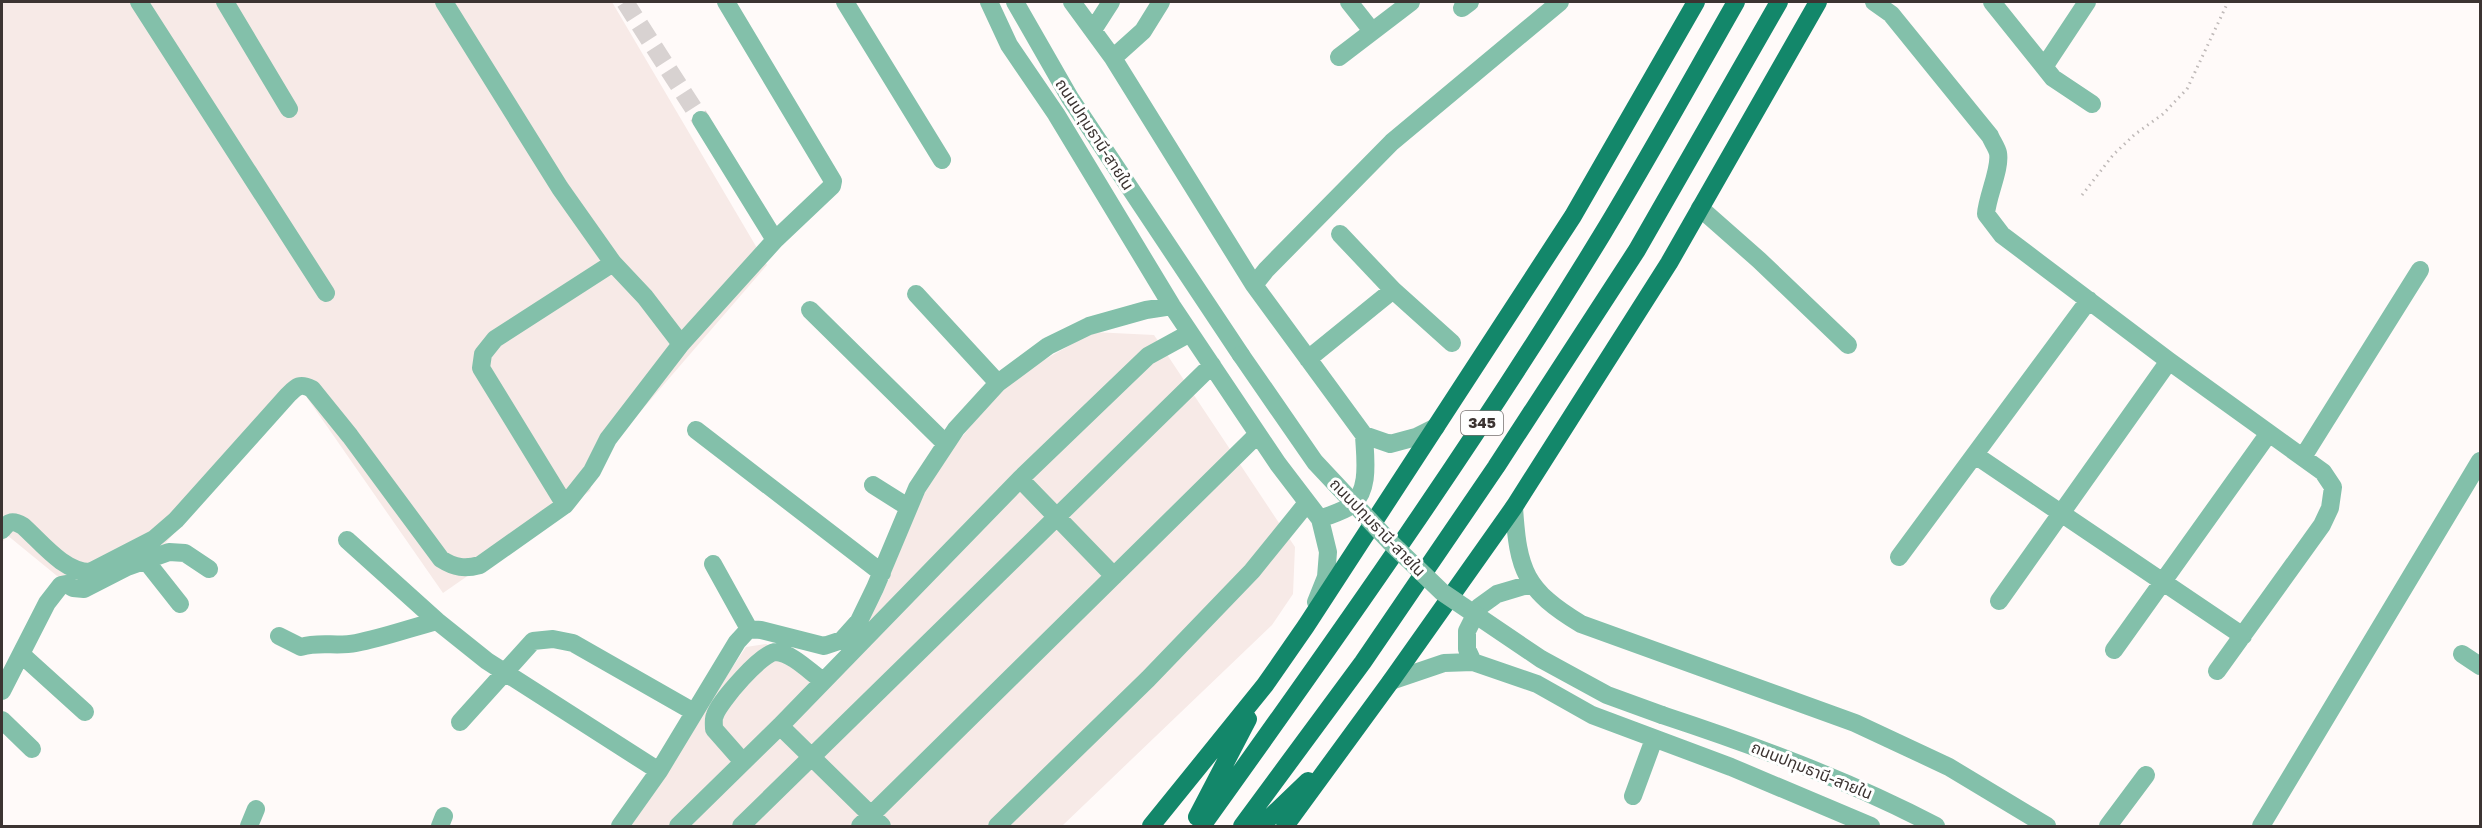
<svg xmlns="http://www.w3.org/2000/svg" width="2482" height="828" font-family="'Golos Text','Noto Sans Thai',sans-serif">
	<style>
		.built { fill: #f7eae7 }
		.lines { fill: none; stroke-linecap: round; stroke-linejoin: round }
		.minor-tunnel { stroke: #d8d2d1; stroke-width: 18; stroke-dasharray: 18 9; stroke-linecap: butt }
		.path { stroke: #bfb9b8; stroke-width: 3; stroke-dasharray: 1.5 4.5; stroke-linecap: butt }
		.minor { stroke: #83c0aa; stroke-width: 18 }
		.major { stroke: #13876a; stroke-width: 18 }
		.minor-bridge { stroke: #83c0aa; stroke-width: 18 }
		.labels { text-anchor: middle; stroke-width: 6; stroke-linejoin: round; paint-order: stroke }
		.shield { fill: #fff; stroke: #767170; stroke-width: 1.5 }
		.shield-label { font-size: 15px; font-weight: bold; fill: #3c3432 }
		.street-label { font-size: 16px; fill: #3c3432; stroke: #fff }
	</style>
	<rect width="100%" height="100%" fill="#fffaf9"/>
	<!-- built -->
	<path class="built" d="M2,2H612L767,265L596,463L590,491L443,593L301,389L154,556L73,589L7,535L2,543Z
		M1093,332L1154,335L1295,547L1293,594L1272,625L1062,826H621L689,732L746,647L766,644L824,670L854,640L881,597L922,497L936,469L995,396L1030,368Z"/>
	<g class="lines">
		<!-- minor-tunnel -->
		<path class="minor-tunnel" d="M625,2L701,120"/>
		<!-- path -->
		<path class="path" d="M2082,195L2113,155L2134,135L2163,114L2187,89L2228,2"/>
		<!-- minor -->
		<path class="minor" d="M139,2L326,293
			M225,2L289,109
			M444,2L560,188L613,263L645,297L681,344
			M726,2L833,181L832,186L775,240
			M845,2L942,160
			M989,2L1009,45L1056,114L1172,306L1278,464L1320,519L1328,552L1326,577L1316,602
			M1015,2L1070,98L1241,355
			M1072,2L1113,58L1254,285L1364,435L1390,444L1416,437L1436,427
			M1349,2L1372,31
			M1874,2L1891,14L1990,136C1992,141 1997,148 1998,153C2001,168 1987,197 1986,214L2002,235L2169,361L2323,472L2333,487L2330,508L2322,525L2217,671
			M1992,2L2053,78L2092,104
			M1462,8L1470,2
			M1093,30L1111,2
			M1339,57L1411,2
			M1113,58L1143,31L1161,2
			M2044,67L2087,2
			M1700,208L1759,260L1848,345
			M1340,234L1393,290L1452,343
			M613,263L495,339L483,354L481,368L565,505L592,471L608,439L681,344L775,240L701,120
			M1254,285L1266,270L1392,142L1560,2
			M916,294L998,383
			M810,310L946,444
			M1308,359L1393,290
			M696,430L882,573
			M1975,455L2243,636
			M2303,457L2420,270
			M1020,479L1114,576
			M873,485L908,507
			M1514,507C1518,571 1525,590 1581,624L1855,723L1949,767L2047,826
			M1320,519C1329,515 1342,512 1350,506C1371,492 1365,457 1364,435
			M2,530C9,521 13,520 23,526C42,543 64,572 90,572L154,539L176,520L288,395C297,386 300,383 312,389L350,436L441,559C455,568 465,569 480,565L565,505
			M347,540L437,621L487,661L659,771
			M1899,557L2089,300
			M146,561L180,604
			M713,564L749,629
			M1999,601L2169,361
			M279,636L301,647C320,641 336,647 356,643C383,638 410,628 437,621
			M2114,650L2269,433
			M2462,654L2480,666
			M22,655L85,712
			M1473,662L1467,649V631L1479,607L1497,594L1531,584
			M1391,681L1444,663L1473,662L1537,684L1592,715L1731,767L1871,826
			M2,691L47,603L61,585L66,584L73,588L84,589L127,567L169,552L185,553L209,569
			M1662,715C1756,746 1848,780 1936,826
			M2,720L32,749
			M460,722L533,641L553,639L573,643L694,712
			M780,726L882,826
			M743,762L714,729C714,725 713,718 715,715C719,702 763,651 776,652C792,653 810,672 823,681
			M1633,796L1654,739
			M249,826L256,809
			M440,826L444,816
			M620,826L659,771L737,642L749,629L761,630L824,646L842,640L859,621L875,588L917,488L956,429L998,383L1048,346L1089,326L1146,310L1172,306
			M678,826L780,726L1020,479L1148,356L1190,333
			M741,826L1212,365
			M860,826L1258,434
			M997,826L1148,679L1252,571L1307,503
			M2108,826L2146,775
			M2261,826L2480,461"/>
		<!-- major -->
		<path class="major" d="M1197,817L1248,719
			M1151,826L1265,685L1306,626L1573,216L1696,2
			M1202,826C1341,632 1479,437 1603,233C1649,157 1692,79 1736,2
			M1242,826L1363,662L1496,467L1637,250L1779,2
			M1261,826L1308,781
			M1285,826L1391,681L1514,507L1669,263L1818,2"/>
		<!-- minor-bridge -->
		<path class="minor-bridge" d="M1241,355L1315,462L1390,542L1442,592L1541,659L1607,695L1662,715"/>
	</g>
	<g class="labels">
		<!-- shield labels -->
		<rect class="shield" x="1461" y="411" width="42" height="24" rx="4.5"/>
		<g class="shield-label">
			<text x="1482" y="428">345</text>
		</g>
		<!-- street labels -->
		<g class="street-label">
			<text transform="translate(1095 134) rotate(57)" y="6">ถนนปทุมธานี-สายใน</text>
			<text transform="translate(1378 527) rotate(46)" y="6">ถนนปทุมธานี-สายใน</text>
			<text transform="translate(1812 770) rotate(22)" y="6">ถนนปทุมธานี-สายใน</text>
		</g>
	</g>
	<!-- border -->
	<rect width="2482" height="828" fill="none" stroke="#3c3432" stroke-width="6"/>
</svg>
